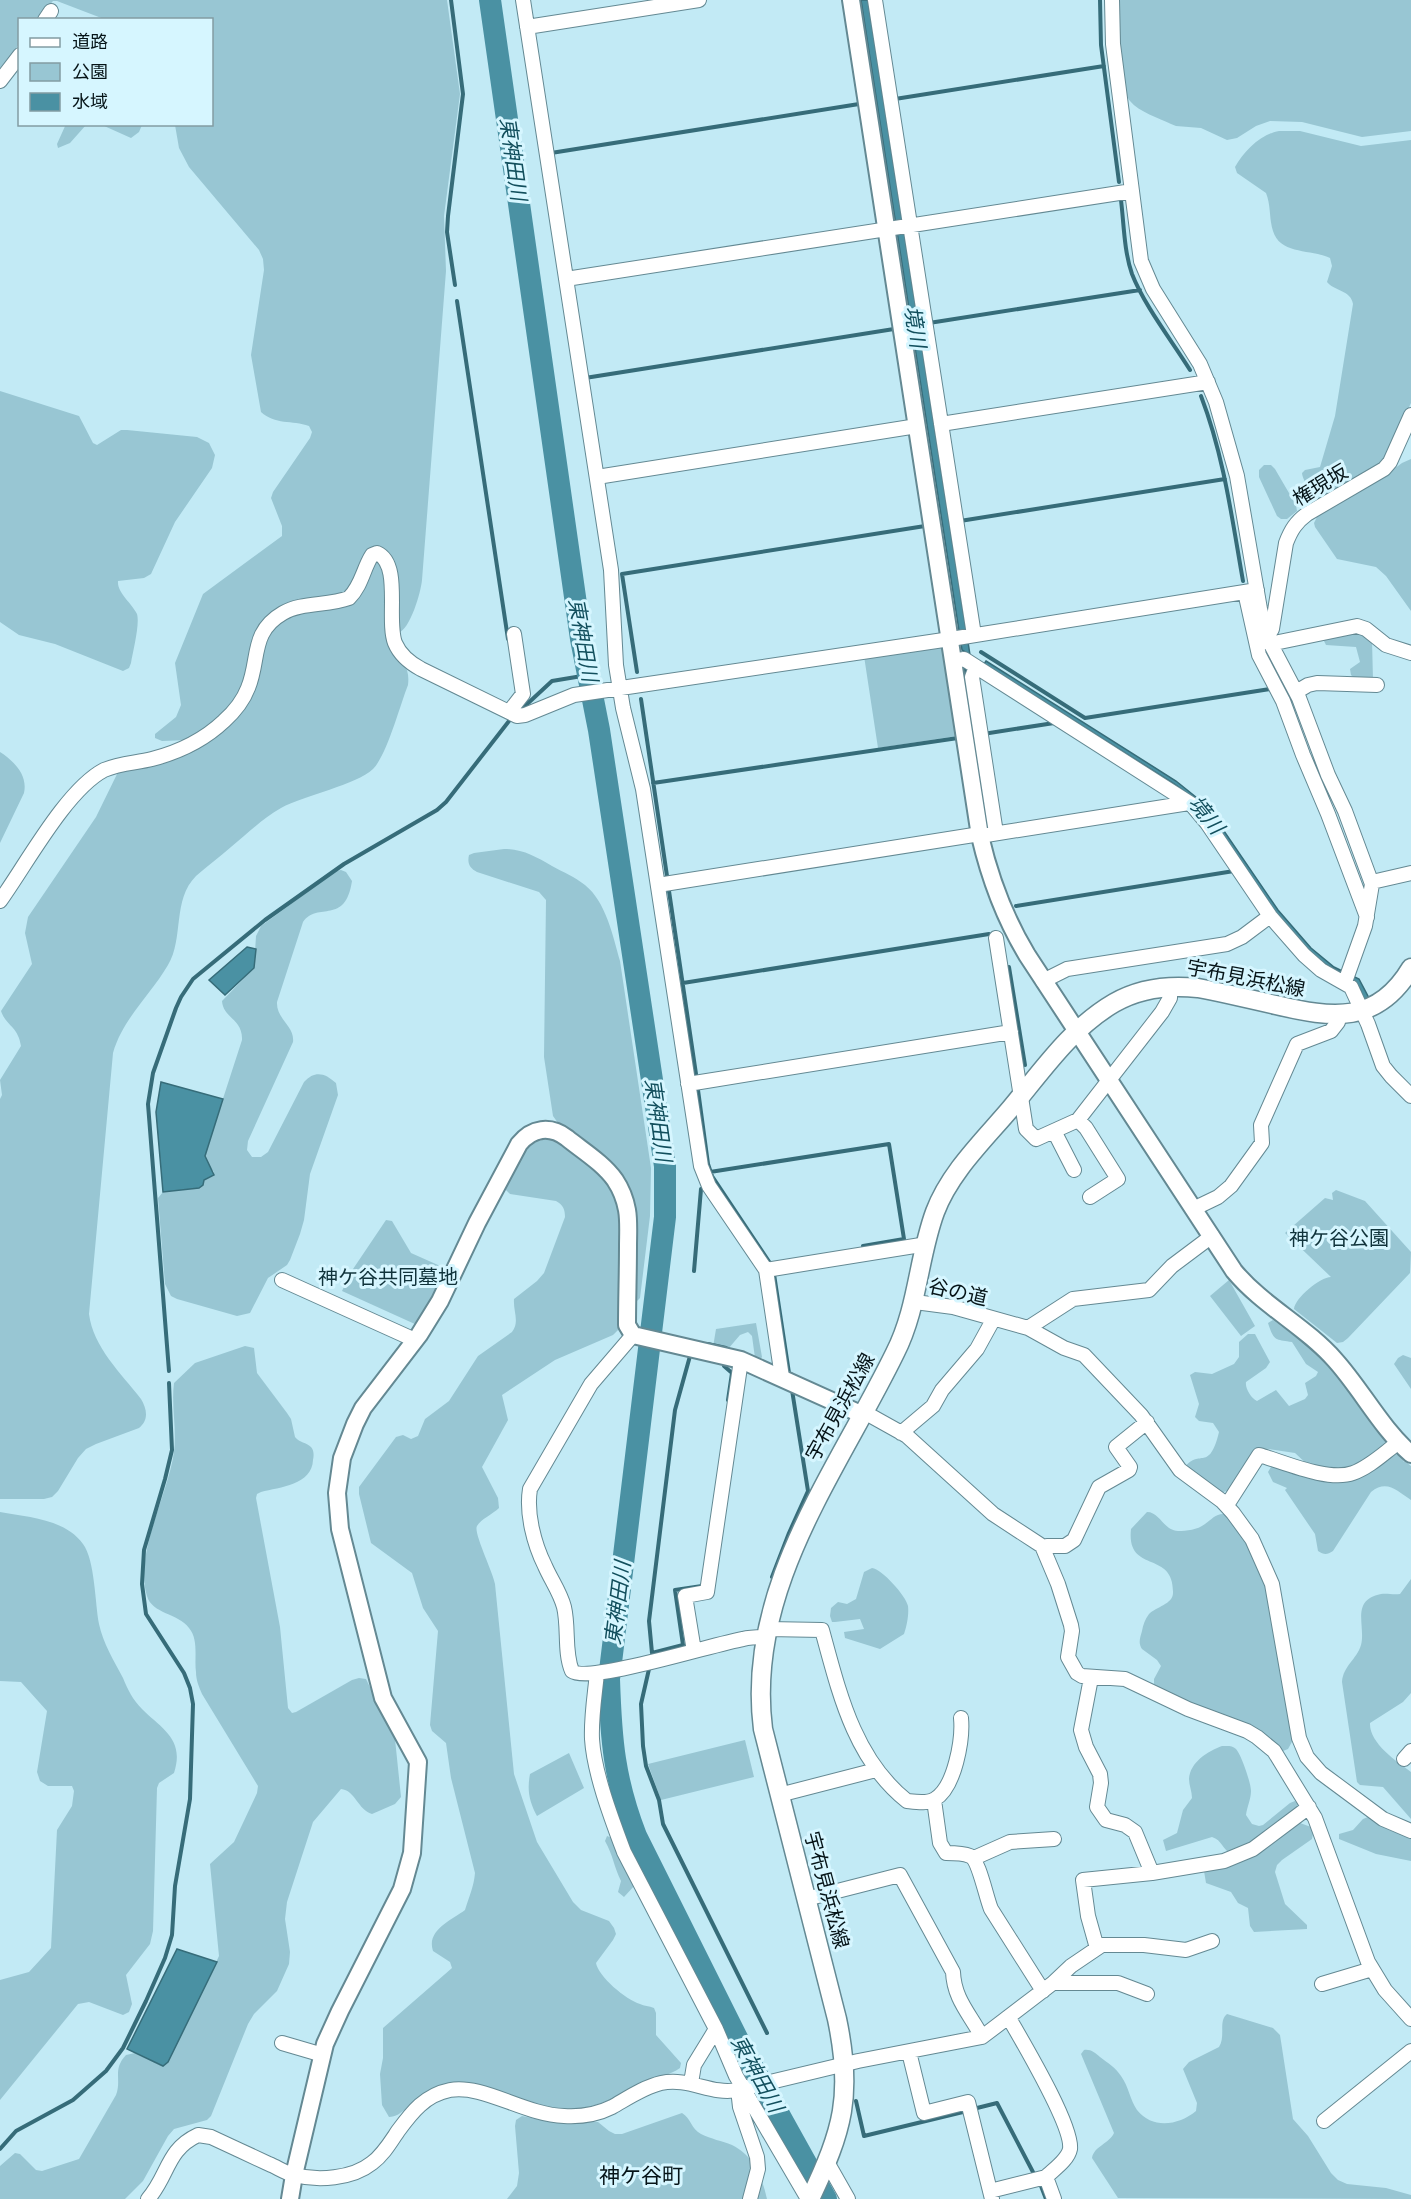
<svg xmlns="http://www.w3.org/2000/svg" width="1411" height="2199" font-family="'Roboto Condensed','Noto Sans JP',sans-serif">
	<style>
		.green { fill: #98c6d3 }
		.water { fill: #4a91a3; stroke: #366c79; stroke-width: 1.5 }
		.lines { fill: none; stroke-linecap: round; stroke-linejoin: round }
		.stream { stroke: #366c79; stroke-width: 4 }
		.river { stroke: #4a91a3; stroke-width: 22 }
		.minor-casing { stroke: #648993; stroke-width: 16 }
		.tertiary-casing { stroke: #648993; stroke-width: 20 }
		.secondary-casing { stroke: #648993; stroke-width: 21 }
		.minor { stroke: #fff; stroke-width: 14 }
		.tertiary { stroke: #fff; stroke-width: 16 }
		.secondary { stroke: #fff; stroke-width: 18 }
		.labels { text-anchor: middle; stroke-width: 6; stroke-linejoin: round; paint-order: stroke }
		.street-label { font-size: 20px; fill: #061418; stroke: #d6f6ff }
		.park-label { font-size: 20px; fill: #10333b; stroke: #d6f6ff }
		.water-label { font-size: 21px; font-style: italic; fill: #124f5d; stroke: #d6f6ff }
		.neighbourhood-label { font-size: 21px; fill: #061418; stroke: #d6f6ff }
	</style>
	<rect width="100%" height="100%" fill="#c2eaf5"/>
	<!-- green -->
	<path class="green" d="M0,0H447L460,94L444,216L446,271L422,580C421,592 410,630 398,633L384,551L347,594L282,608L244,687L223,717L188,740L162,741L155,738V734L176,717L181,705L175,663L203,594L282,536V526L271,498L273,492L310,438L312,432L309,426C292,420 275,425 261,412L251,355L264,270L263,259L259,250L189,167L179,148L175,125L212,124V20L104,19L57,1H53L37,19L20,20L19,44L0,71Z
		M1118,0H1411V131L1362,137L1302,122L1270,121L1256,126L1237,138L1227,140L1201,128L1176,126L1171,124C1159,118 1139,112 1130,101C1120,88 1119,19 1118,0Z
		M66,124L86,125L70,143L58,148L57,144Z
		M102,125H142L139,132L131,138Z
		M1279,131H1300L1361,146L1411,140V403L1384,459L1379,465L1323,496C1314,494 1303,483 1302,473L1305,470L1320,467L1335,416L1353,304C1351,290 1334,291 1327,282L1332,266L1330,258C1312,249 1280,255 1273,231C1269,219 1271,205 1266,193L1237,173L1235,167C1244,151 1261,134 1279,131Z
		M0,391L79,416L93,443L97,445L121,430H127L197,437L209,443L215,455L212,468L175,522L151,574L144,578L118,581C117,593 132,603 137,614C140,624 133,651 131,663L129,668L123,671L55,644L19,635L0,622Z
		M1411,459V611L1386,576L1376,567L1337,559L1315,527L1314,523L1318,515L1379,480L1402,463Z
		M1264,465H1271L1275,469L1296,505L1297,511L1287,519H1281L1277,516L1259,477V470Z
		M375,558L382,564L403,662C408,670 409,676 408,685C400,705 387,755 373,769C356,785 305,795 281,808C263,818 247,834 231,847C220,857 207,866 196,876C172,900 184,938 168,965C150,996 123,1018 113,1053L89,1314C93,1347 121,1373 141,1399C147,1409 149,1420 139,1428L96,1444L86,1449L78,1458L58,1491L52,1497L44,1499H0V1099L2,1095L0,1080L21,1046C18,1026 6,1026 1,1011L32,964L25,933L28,917L96,817L119,770L229,723L273,626L286,616L342,605Z
		M1357,630L1372,640L1373,680L1355,679L1351,675L1350,669L1360,662L1356,647L1326,645L1324,641L1325,637Z
		M939,645L944,649L957,736L878,748L864,656Z
		M0,752C14,761 28,775 24,793L0,843Z
		M504,849C523,849 536,857 552,866C563,872 575,877 585,885C606,902 613,936 620,961L651,1168L650,1216L640,1298L637,1301L634,1300V1212L602,1158L558,1123L553,1116L544,1057L546,900L539,892L477,872C470,868 467,864 469,855L474,853Z
		M341,870L346,872L352,881C345,926 318,901 303,922L277,1002C276,1019 295,1026 293,1042L248,1141L247,1150L252,1157H261L268,1152L304,1082C315,1070 325,1073 336,1083L338,1095L310,1174L304,1220L300,1234L290,1260L287,1265L268,1278L250,1313L237,1316L177,1299L171,1296L165,1284L158,1198L163,1192L199,1188L204,1180L213,1176L214,1172L206,1162V1151L242,1040C243,1019 223,1018 222,1001L254,968L256,936L261,926L336,871Z
		M536,1137H551L594,1168L609,1183L621,1213V1321L619,1329L613,1335L555,1360L502,1395L508,1420L482,1467L498,1498L499,1508C493,1514 481,1519 477,1526C473,1532 493,1572 495,1584L514,1774L537,1842L573,1902L581,1910L609,1921L614,1928L616,1934L613,1940L596,1963C598,1976 626,2000 640,2004C644,2006 649,2006 654,2008L656,2013V2035L681,2063L680,2068C670,2075 657,2077 646,2082C617,2097 589,2113 555,2109C542,2108 528,2102 515,2098C494,2092 476,2081 453,2083C442,2084 432,2088 423,2094C412,2101 402,2117 389,2117L382,2105L380,2074L383,2058V2028L452,1968L450,1962L433,1951C426,1930 452,1920 465,1910C469,1897 474,1886 475,1873L451,1778L446,1743L432,1731L430,1725L438,1631L423,1608L412,1573L371,1543L359,1494V1487L396,1437L403,1435L411,1439L418,1436L425,1419L449,1401L478,1356L512,1332C520,1322 513,1311 514,1299L537,1281L544,1273L565,1217C565,1209 563,1205 556,1201L510,1194L504,1188L524,1148Z
		M1336,1190L1365,1201L1411,1252L1410,1273L1348,1338L1343,1342L1337,1343L1294,1309C1295,1298 1320,1277 1331,1277L1285,1233L1325,1198L1333,1200L1332,1193Z
		M386,1220L392,1221L411,1253L438,1265L443,1275L417,1325L342,1291L351,1272Z
		M1229,1280L1255,1326L1241,1336L1210,1296Z
		M1273,1320L1307,1345L1327,1364L1385,1438L1386,1446L1351,1471L1309,1466L1295,1453L1261,1448L1258,1450L1231,1489L1224,1492H1218L1185,1467C1200,1448 1209,1473 1219,1432L1213,1423L1199,1421L1195,1417L1199,1404L1190,1375L1195,1372L1212,1374L1234,1364L1239,1357V1342L1248,1334H1255L1270,1362L1266,1368L1246,1382C1245,1388 1251,1398 1257,1401L1276,1390L1289,1406L1305,1399L1308,1395L1305,1383L1316,1376L1318,1372L1306,1364L1292,1342C1276,1339 1274,1342 1268,1323Z
		M756,1323L762,1357L760,1360L755,1358L752,1336L748,1332L740,1335L728,1349L713,1347L716,1329Z
		M245,1346L254,1348L257,1373L287,1413L291,1419L295,1437C300,1443 306,1442 311,1447C314,1450 314,1456 313,1460C312,1485 280,1487 261,1492L257,1494L256,1498L280,1627L288,1708L292,1713L296,1712L352,1680L359,1678L366,1679L395,1739L401,1797L395,1804L372,1814C358,1810 355,1790 341,1789L313,1822L287,1902L285,1919L290,1952L289,1964L277,1991L254,2014L248,2024L211,2116L207,2120L174,2129L168,2136L143,2181L125,2199H0V2166L15,2153L20,2154L36,2170L42,2171L79,2159L116,2095C122,2079 112,2070 126,2055L135,2053L160,2065L168,2062L219,1956L210,1864L234,1842L257,1793L258,1786L202,1694C199,1687 196,1680 196,1672C194,1658 199,1640 189,1628C178,1613 152,1614 147,1596C134,1554 168,1495 174,1452C177,1429 171,1406 174,1383L195,1363Z
		M1403,1355L1411,1358V1389L1394,1364L1398,1358Z
		M1392,1453L1400,1455L1404,1462L1405,1461L1411,1466V1500C1397,1491 1387,1479 1371,1492L1333,1551C1327,1555 1324,1555 1318,1551L1315,1534L1285,1490L1287,1488L1273,1482L1268,1472L1271,1467L1276,1465L1323,1477Z
		M0,1512C28,1517 65,1519 83,1544C95,1560 95,1603 99,1624C103,1643 114,1661 123,1678C128,1690 133,1700 142,1709C162,1729 185,1739 174,1773L159,1783L157,1788L153,1931L150,1944L126,1975L132,2004L129,2012L123,2015L89,2002L78,2004L0,2100V1980L29,1972L51,1948L57,1830L72,1806L74,1791L72,1786H48L40,1781L37,1772L47,1711L21,1682L0,1681Z
		M1147,1512C1160,1512 1163,1530 1178,1531C1187,1531 1197,1530 1205,1524C1212,1519 1216,1513 1225,1514L1247,1542L1266,1585L1293,1740L1288,1749L1283,1751L1277,1748L1189,1705L1154,1684V1679L1161,1666L1157,1660L1142,1649C1138,1643 1140,1638 1142,1631C1143,1625 1145,1619 1149,1614C1156,1607 1173,1604 1173,1593C1174,1549 1126,1575 1131,1529Z
		M872,1568C882,1569 906,1596 908,1606C909,1614 907,1626 904,1634L880,1649L845,1638L844,1632L864,1629L860,1619L835,1622H832L830,1616L831,1608L838,1602L847,1604L856,1599L864,1572Z
		M1411,1579V1693L1403,1702L1370,1723C1369,1743 1396,1761 1411,1772V1819L1383,1787L1360,1785L1357,1782L1342,1682C1343,1666 1357,1659 1361,1645C1366,1626 1350,1600 1381,1594C1387,1593 1393,1595 1400,1594Z
		M745,1740L754,1777L661,1800L648,1764Z
		M1222,1746C1227,1746 1232,1745 1236,1749C1241,1754 1251,1783 1251,1791C1251,1799 1247,1807 1246,1815L1252,1824L1259,1826L1263,1825L1290,1803L1295,1801L1298,1804L1299,1808L1263,1837L1231,1854C1223,1850 1222,1840 1212,1837L1166,1851L1163,1840L1177,1833L1183,1810L1192,1798C1192,1792 1189,1785 1189,1779C1190,1762 1208,1751 1222,1746Z
		M569,1753L584,1788L537,1816C529,1801 527,1790 530,1774Z
		M1368,1817L1389,1830L1411,1838V1861L1376,1854L1339,1839V1834L1353,1830L1363,1819Z
		M1300,1823L1311,1827L1313,1834L1312,1839L1282,1860L1277,1865L1275,1872L1285,1904L1307,1925V1929L1254,1932L1250,1926L1248,1908L1238,1903L1231,1892L1206,1883L1204,1871Z
		M607,1836L612,1838L635,1885L624,1897L618,1892L621,1881C614,1867 613,1855 605,1841Z
		M1227,2014L1273,2028L1280,2035L1293,2119L1308,2136L1331,2173L1338,2180L1347,2184L1386,2188L1411,2195V2199L1118,2198L1092,2158C1094,2146 1109,2144 1114,2133L1081,2054L1084,2050C1091,2049 1095,2053 1100,2057C1108,2063 1116,2068 1121,2076C1129,2087 1130,2100 1137,2110C1153,2130 1179,2125 1196,2111L1197,2103L1183,2069L1189,2062L1219,2047C1226,2036 1218,2021 1227,2014Z
		M682,2113C691,2118 691,2129 701,2134C711,2139 722,2141 732,2145C754,2156 762,2177 767,2199H507L517,2186L519,2173L515,2126L516,2120L522,2116L551,2122H598L609,2131L615,2134H622Z"/>
	<!-- water -->
	<path class="water" d="M861,0H868L970,655L962,650Z
		M986,661L1176,781L1207,806L1278,910L1311,948L1334,967L1359,979L1370,1000L1363,1003C1364,977 1334,973 1317,958C1282,928 1258,886 1232,849C1215,823 1200,801 1174,784L984,664Z
		M247,947L256,949L254,968L225,995L209,980Z
		M161,1082L223,1099L205,1156L214,1175L204,1180L203,1185L199,1188L163,1192L156,1112Z
		M177,1949L217,1962L168,2062L163,2066L127,2049Z"/>
	<g class="lines">
		<!-- stream -->
		<path class="stream" d="M451,0L463,94L448,216L447,232L455,285
			M1100,0L1101,45L1119,182
			M895,99L1104,66
			M551,153L859,104
			M1121,200C1124,225 1124,251 1132,274C1144,305 1172,341 1190,370
			M457,301L508,639
			M929,323L1140,290
			M585,378L894,329
			M1201,396C1224,456 1232,519 1243,581
			M960,521L1225,479
			M981,652L1085,718L1270,689
			M964,666L966,682
			M637,672L622,574L925,526
			M641,699L667,876
			M525,706L552,681L588,675
			M983,734L1054,723
			M977,752L988,828
			M653,783L958,738
			M669,891L696,1074
			M1016,906L1234,871
			M1009,967L1025,1065
			M683,983L989,934
			M698,1090L708,1164L712,1176L770,1263
			M710,1172L889,1144L904,1239L863,1246
			M694,1271L701,1189
			M774,1274L789,1373L791,1374
			M708,1344L726,1348V1350
			M690,1356L675,1410L649,1621L652,1653L683,1645L675,1590L702,1586L703,1583
			M724,1363V1366L732,1373L728,1400
			M169,1371L148,1104L153,1073L176,1008L181,997L193,979L265,920L344,864L437,810L446,802L509,721
			M772,1577L789,1533L808,1491L792,1390
			M649,1669L641,1704L643,1746L646,1766L659,1800L663,1824L767,2033
			M856,2101L864,2136L963,2112
			M977,2108L997,2103L1034,2174
			M0,2149L16,2131L73,2100L106,2071L123,2048L146,2001L165,1958L172,1935L175,1886L190,1799L193,1704L190,1688L184,1673L146,1614L142,1584L144,1550L165,1479L172,1450L169,1383
			M1041,2186L1046,2199"/>
		<!-- river -->
		<path class="river" d="M490,0L581,639L599,730L665,1166V1217L609,1679C611,1740 614,1779 636,1836L741,2046L826,2199"/>
		<defs>
			<path id="minor" d="M523,0L611,570L616,665L623,708L643,789L701,1166L709,1186L766,1270L782,1377
				M875,0L974,635
				M1112,0L1113,44L1141,261L1153,289L1200,364L1216,402L1237,476L1260,609L1267,637L1299,698L1328,775L1345,811L1372,884L1365,926L1345,982
				M45,20L51,11
				M527,27L699,0
				M0,81L20,55
				M566,279L1132,191
				M941,424L1208,382
				M597,477L917,426
				M1245,592L1259,655L1283,701L1303,755L1328,814L1367,917
				M1267,637L1272,629L1286,543C1291,530 1296,522 1307,514L1384,469L1390,462L1411,415
				M1270,644L1357,626L1366,629L1386,645L1411,653
				M953,661L964,659L1191,804L1207,823L1270,916L1304,955L1321,970L1351,987L1368,1024L1383,1066L1391,1076L1411,1096
				M976,667L972,677L996,833
				M1296,692L1308,685L1317,683L1377,685
				M509,712L523,694L514,634
				M980,836L1189,803
				M1372,882L1411,873
				M658,885L980,834
				M0,901C26,865 66,790 104,770C120,763 136,763 152,759C179,752 204,740 224,721C234,712 243,701 248,688C260,659 250,632 283,613C302,602 328,606 349,598C362,585 363,569 372,555L377,553C402,564 386,620 395,643C400,655 410,663 421,669L517,716L525,715L574,695L957,638L1257,590
				M996,938L1026,1129L1036,1139L1078,1120L1162,1012L1170,998V987
				M1043,981L1067,969L1227,944L1242,937L1270,916
				M688,1084L1011,1032
				M1078,1120L1086,1128L1118,1179L1090,1197
				M1054,1131L1074,1170
				M1193,1209L1218,1197L1231,1186L1262,1143L1261,1125L1297,1044L1331,1031L1338,1022L1337,1015
				M766,1270L927,1244
				M282,1280L415,1340
				M915,1302L953,1307L1028,1328L1064,1348L1084,1355L1141,1415L1180,1470L1222,1501L1233,1513L1252,1539L1272,1584L1299,1738L1307,1757L1321,1773L1383,1819L1411,1831
				M1028,1328L1073,1299L1149,1290L1172,1266L1212,1236
				M633,1335L591,1384L530,1489C526,1513 534,1544 545,1566C551,1580 560,1592 564,1607C569,1628 564,1652 572,1671C589,1684 714,1644 743,1639C750,1637 758,1637 766,1637
				M864,1412L907,1436L993,1514L1042,1546L1058,1584L1071,1625L1072,1631L1068,1657L1077,1673L1082,1676L1125,1679L1188,1709L1247,1731L1257,1737L1274,1751L1315,1818L1368,1962L1385,1990L1411,2019
				M901,1433L933,1406L942,1390L977,1349L993,1320
				M1227,1505L1259,1455C1284,1462 1328,1482 1353,1473C1370,1467 1385,1452 1399,1442
				M1044,1548L1047,1546H1065L1074,1540L1099,1487L1129,1470L1130,1467L1116,1447L1147,1422
				M768,1629L822,1630C839,1692 854,1759 907,1801C916,1802 928,1804 935,1799C955,1787 963,1739 961,1718
				M694,1651L685,1596L707,1592L741,1360
				M597,1673C595,1694 591,1717 592,1739C594,1773 612,1820 624,1852L716,2029L736,2076L808,2199
				M1091,1678L1081,1730L1086,1747L1100,1774L1101,1783L1097,1807L1106,1820L1125,1825L1135,1832L1152,1873
				M1404,1759L1411,1751
				M779,1795L876,1770
				M934,1800L940,1843L946,1853C953,1853 963,1853 970,1856C979,1860 986,1897 991,1909L1043,1991
				M974,1858L1010,1842L1054,1839
				M806,1899L900,1875L953,1972C954,1999 970,2014 982,2037
				M1097,1948L1088,1916L1083,1880L1152,1873L1224,1861L1253,1849L1309,1807
				M1053,1983H1118L1147,1994
				M1322,1984L1372,1969
				M1009,2018C1022,2041 1073,2126 1070,2149C1068,2160 1053,2170 1046,2177L1054,2199
				M282,2043L323,2055
				M909,2052L924,2113L968,2102L992,2199
				M691,2083L694,2065L716,2029
				M744,2088L739,2098L740,2107L757,2157L758,2169L750,2199
				M1324,2121L1411,2051
				M827,2162L848,2199
				M990,2191L1046,2177
				M148,2199C169,2175 166,2150 198,2135L211,2137C230,2146 250,2155 269,2164C277,2167 285,2173 294,2175C318,2181 352,2179 372,2163C383,2155 390,2143 398,2131C412,2112 425,2095 450,2090C483,2084 525,2115 564,2116C580,2117 598,2114 612,2107C628,2098 644,2087 661,2083C689,2077 711,2095 737,2090L858,2061L982,2037L1053,1983L1071,1966L1102,1945H1144L1186,1950L1212,1941"/>
			<path id="tertiary" d="M851,0L980,836C990,879 1004,917 1027,955L1234,1271C1263,1306 1305,1326 1335,1360C1362,1390 1381,1428 1411,1454
				M290,2199L294,2175L325,2044L340,2011L402,1889L412,1853L418,1762L383,1698L340,1529L337,1493L342,1458L355,1424L363,1408L419,1335L440,1301L477,1223L519,1144C532,1128 550,1125 567,1138C583,1151 603,1163 615,1180C621,1189 625,1199 627,1210C629,1221 628,1235 628,1246C628,1273 627,1299 627,1325L633,1335L741,1360L863,1415"/>
			<path id="secondary" d="M810,2199C843,2130 853,2095 837,2019L763,1729C745,1589 837,1472 895,1353C918,1308 918,1258 935,1212C950,1172 984,1140 1011,1108C1042,1071 1071,1028 1114,1003C1140,988 1169,985 1198,988C1224,993 1250,999 1276,1005C1332,1018 1377,1025 1411,968"/>
		</defs>
		<!-- minor casing -->
		<use href="#minor" class="minor-casing"/>
		<!-- tertiary casing -->
		<use href="#tertiary" class="tertiary-casing"/>
		<!-- secondary casing -->
		<use href="#secondary" class="secondary-casing"/>
		<!-- minor -->
		<use href="#minor" class="minor"/>
		<!-- tertiary -->
		<use href="#tertiary" class="tertiary"/>
		<!-- secondary -->
		<use href="#secondary" class="secondary"/>
	</g>
	<g class="labels">
		<!-- street labels -->
		<g class="street-label">
			<text transform="translate(1320 485) rotate(-31)" y="7">権現坂</text>
			<text transform="translate(1246 978) rotate(11)" y="7">宇布見浜松線</text>
			<text transform="translate(958 1292) rotate(13)" y="7">谷の道</text>
			<text transform="translate(840 1407) rotate(-61)" y="7">宇布見浜松線</text>
			<text transform="translate(827 1890) rotate(75)" y="7">宇布見浜松線</text>
		</g>
		<!-- park labels -->
		<g class="park-label">
			<text x="1339" y="1245">神ケ谷公園</text>
			<text x="388" y="1284">神ケ谷共同墓地</text>
		</g>
		<!-- water labels -->
		<g class="water-label">
			<text transform="translate(513 159) rotate(82)" y="7">東神田川</text>
			<text transform="translate(915 327) rotate(81)" y="7">境川</text>
			<text transform="translate(583 640) rotate(80)" y="7">東神田川</text>
			<text transform="translate(1206 815) rotate(51)" y="7">境川</text>
			<text transform="translate(658 1120) rotate(82)" y="7">東神田川</text>
			<text transform="translate(618 1603) rotate(-83)" y="7">東神田川</text>
			<text transform="translate(757 2074) rotate(61)" y="7">東神田川</text>
		</g>
		<!-- neighbourhood labels -->
		<g class="neighbourhood-label">
			<text x="641" y="2183">神ケ谷町</text>
		</g>
	</g>
	<!-- legend -->
	<rect x="18" y="18" width="195" height="108" fill="#d6f6ff" stroke="#839ca3" stroke-width="1.5"/>
	<rect x="30" y="38" width="30" height="9" fill="#ffffff" stroke="#839ca3" stroke-width="1.5"/>
	<text x="72" y="48" font-size="18" fill="#061418">道路</text>
	<rect x="30" y="63" width="30" height="18" fill="#98c6d3" stroke="#839ca3" stroke-width="1.5"/>
	<text x="72" y="78" font-size="18" fill="#061418">公園</text>
	<rect x="30" y="93" width="30" height="18" fill="#4a91a3" stroke="#839ca3" stroke-width="1.5"/>
	<text x="72" y="108" font-size="18" fill="#061418">水域</text>
</svg>
